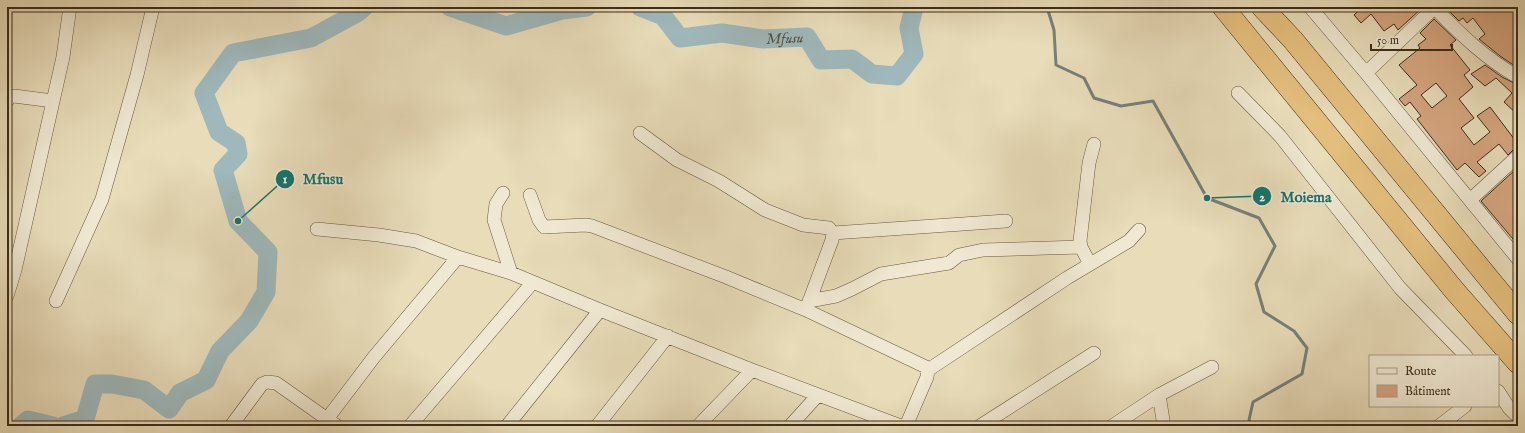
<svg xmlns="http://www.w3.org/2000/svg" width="1525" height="433" font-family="'IM FELL English',serif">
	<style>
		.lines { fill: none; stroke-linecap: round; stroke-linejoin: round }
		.stream { stroke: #77807a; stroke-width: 3 }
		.river { stroke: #9eb8bb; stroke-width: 19 }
		.building { fill: #d4a57e; stroke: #3c2d19; fill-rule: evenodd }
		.minor-casing { stroke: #675941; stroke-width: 14 }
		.trunk-casing { stroke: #3c2d19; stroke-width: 22 }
		.minor { stroke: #f0e8d2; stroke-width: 13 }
		.trunk { stroke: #e4be7c; stroke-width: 21 }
		.labels { text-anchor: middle; stroke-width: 3; stroke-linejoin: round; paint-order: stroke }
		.water-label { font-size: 15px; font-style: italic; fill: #545042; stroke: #f0e8d2 }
		.leader { fill: none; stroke: #0f766e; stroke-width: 1.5 }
		.callout-dot { fill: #0f766e; stroke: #f0e8d2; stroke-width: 1.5 }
		.mark-label { font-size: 12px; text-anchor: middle; font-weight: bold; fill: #fff }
		.callout-label { font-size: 15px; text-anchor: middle; font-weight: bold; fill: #0f766e; stroke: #f0e8d2; stroke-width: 3; stroke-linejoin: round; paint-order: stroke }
	</style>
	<rect width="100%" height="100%" fill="#e8dcb9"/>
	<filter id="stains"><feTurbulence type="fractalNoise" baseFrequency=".005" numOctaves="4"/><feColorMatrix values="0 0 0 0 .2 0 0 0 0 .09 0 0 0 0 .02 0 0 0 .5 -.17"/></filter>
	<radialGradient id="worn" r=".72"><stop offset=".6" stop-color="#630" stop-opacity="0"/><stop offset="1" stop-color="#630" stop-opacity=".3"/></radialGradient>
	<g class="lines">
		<!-- stream -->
		<path class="stream" d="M1047,7L1054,30L1056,65L1084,78L1094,98L1121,106L1153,101L1207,198L1259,218L1275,246L1256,284L1264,312L1294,331L1307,348L1302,374L1253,402L1249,420L1252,426"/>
		<!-- river -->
		<g class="river">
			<path d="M450,7L506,26L562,10L587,7"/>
			<path id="s1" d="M640,7L663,16L680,38L722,33L763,39L807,37L821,60L852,59L872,74L897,76L914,54L909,28L914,7"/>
			<path d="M21,426L28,420L53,426"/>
			<path d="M63,426L85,419L95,384H112L144,390L169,409L180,393L206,380L220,351L249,321L266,292L268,252L238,221L223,170L238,154L236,143L219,132L204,93L233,53L311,38L357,13L364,7"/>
		</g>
	</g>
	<!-- building -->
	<path class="building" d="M1362,7H1423L1398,30L1394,24L1384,31L1371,14L1361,23L1354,15Z
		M1450,7H1518V68L1500,56L1479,39L1485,34L1473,18L1467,23L1463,18L1459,21L1447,9Z
		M1434,19L1456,40L1450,45L1470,70L1464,75L1473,87L1459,99L1474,118L1461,128L1474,145L1490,132L1477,116L1490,107L1518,144V148L1513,150L1508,155L1499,144L1477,162L1486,171L1479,177L1465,163L1457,170L1417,119L1421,116L1410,102L1405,106L1399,99L1417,85L1399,65L1420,48L1418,45L1426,39L1420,33ZM1436,83L1447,96L1432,108L1421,95Z
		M1485,65L1502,77L1518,85V115L1504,102L1512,93L1496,78L1485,86L1471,74Z
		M1515,170L1518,174V245L1481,201Z"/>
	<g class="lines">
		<defs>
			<path id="minor" d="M1310,7L1366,73L1518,259
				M1434,7C1460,34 1486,59 1518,77
				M1366,73L1435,7
				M1238,93L1280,136L1400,288L1466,356
				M7,101L9,97L14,96L53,101
				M640,133L677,160L719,181L765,210L803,225L829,228L833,233L832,240L806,310
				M503,193L496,204L494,220L511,273
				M530,195L539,220L544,227L586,225L592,226L726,277L806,310L926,367L928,370L927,377L906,426
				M1470,200L1518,156
				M317,229L379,235L416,241L458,257L511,273L600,310L752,370L901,426
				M833,233L1006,221
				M1090,264L1081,247L1080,241L1089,163L1094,144
				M7,296L15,270L63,57L70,7
				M56,301L102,199L137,75L153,7
				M809,301L836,296L852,289L881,274L949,263L959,255L983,250L1081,247
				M928,370L1067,278L1129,241L1139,230
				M1498,391L1509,408L1518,417
				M1159,395L1164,426
				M327,419L374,357L458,257
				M231,426L262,384L267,382L276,383L337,426
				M410,426L533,282
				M507,426L600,310
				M597,426L668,336
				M698,426L752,370
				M790,426L818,395
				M980,426L1094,353
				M1112,426L1159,395L1212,367
				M1439,426L1465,406"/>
			<path id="trunk" d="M1223,7L1454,290L1518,363
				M1262,7L1293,40L1518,314"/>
		</defs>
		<!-- minor casing -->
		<use href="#minor" class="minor-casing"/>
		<!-- trunk casing -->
		<use href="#trunk" class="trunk-casing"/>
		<!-- minor -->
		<use href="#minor" class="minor"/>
		<!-- trunk -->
		<use href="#trunk" class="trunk"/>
	</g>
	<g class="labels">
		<!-- water labels -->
		<g class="water-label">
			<text dy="5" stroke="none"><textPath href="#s1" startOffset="158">Mfusu</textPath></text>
		</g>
	</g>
	<!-- callouts -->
	<path class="leader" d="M238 221L285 179M1207 198L1262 196"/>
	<g class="callout-dot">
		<circle cx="238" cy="221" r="4"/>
		<circle cx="1207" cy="198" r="4"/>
		<circle cx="285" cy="179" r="10"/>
		<circle cx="1262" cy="196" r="10"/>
	</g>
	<g class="mark-label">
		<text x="285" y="183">1</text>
		<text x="1262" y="201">2</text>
	</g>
	<g class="callout-label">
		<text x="323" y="184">Mfusu</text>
		<text x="1306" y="202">Moiema</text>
	</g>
	<!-- margin -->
	<rect width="1525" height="433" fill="none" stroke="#e8dcb9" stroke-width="24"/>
	<rect x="8" y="8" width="1509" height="417" fill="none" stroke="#3c2d19" stroke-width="2"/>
	<rect x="12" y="12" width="1501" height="409" fill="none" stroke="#3c2d19"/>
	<!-- legend -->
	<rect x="1369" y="355" width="130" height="52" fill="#f0e8d2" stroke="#a89d88"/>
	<rect x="1377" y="368" width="20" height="6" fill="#f0e8d2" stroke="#a89d88"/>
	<text x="1405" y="375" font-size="12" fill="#3c2d19">Route</text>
	<rect x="1377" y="385" width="20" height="12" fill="#d4a57e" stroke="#a89d88"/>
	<text x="1405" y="395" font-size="12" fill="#3c2d19">Bâtiment</text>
	<!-- scale -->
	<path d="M1371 44v6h81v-6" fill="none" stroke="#3c2d19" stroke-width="2"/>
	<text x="1377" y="44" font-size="12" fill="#3c2d19" stroke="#f0e8d2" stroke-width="3" paint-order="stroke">50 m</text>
	<rect width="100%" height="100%" filter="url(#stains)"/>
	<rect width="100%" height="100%" fill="url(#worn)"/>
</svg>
